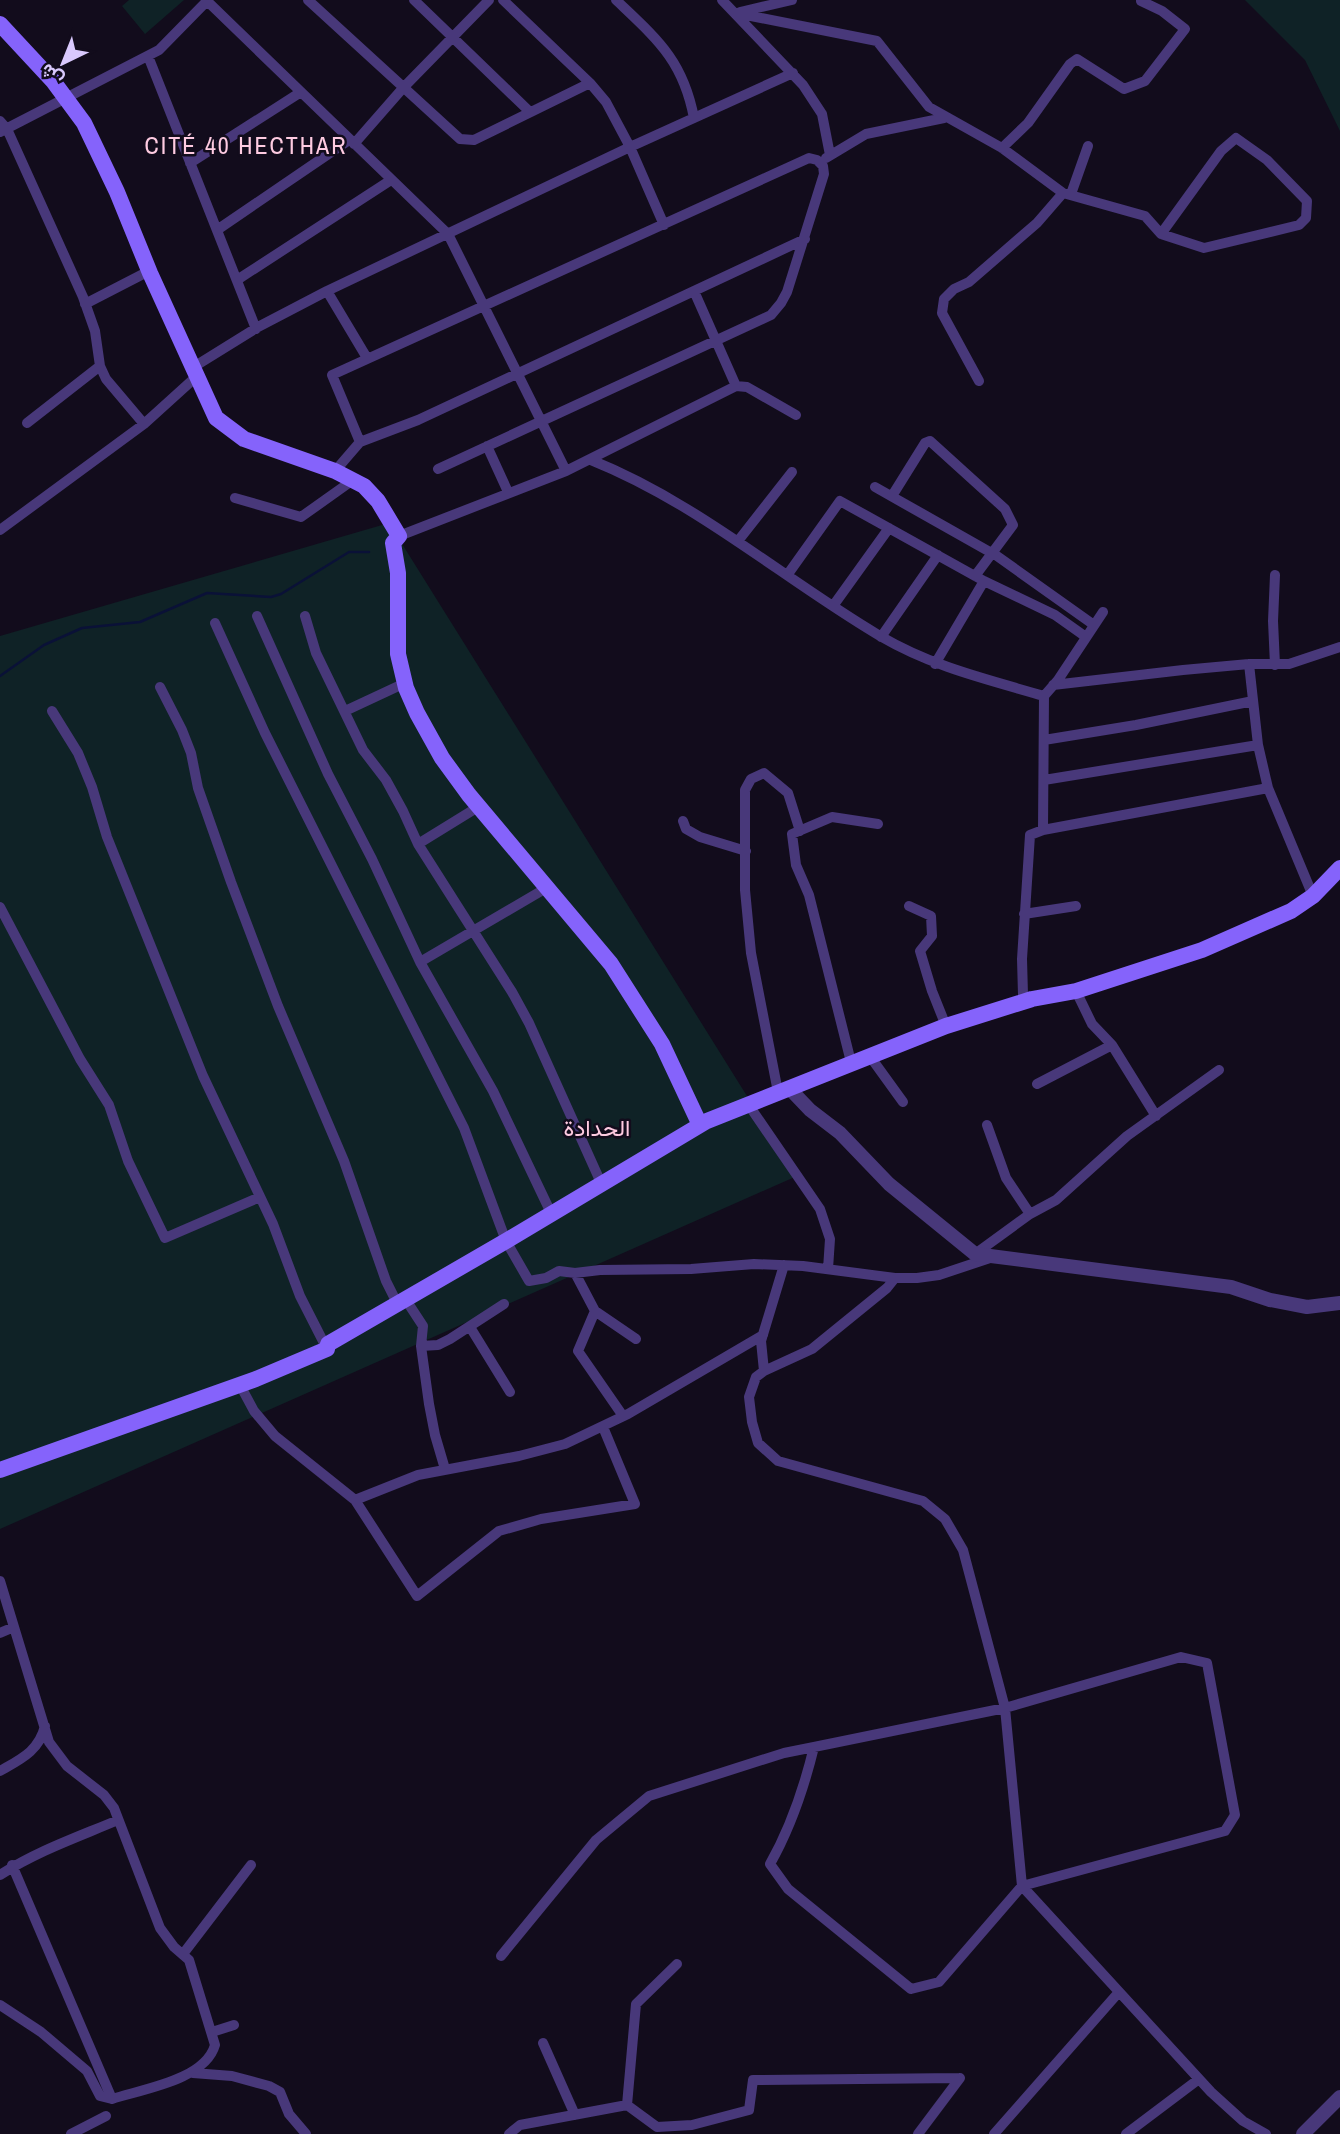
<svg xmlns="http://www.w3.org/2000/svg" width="1340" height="2134" font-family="'Archivo Narrow',Vazirmatn,sans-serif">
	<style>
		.green { fill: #0f2226 }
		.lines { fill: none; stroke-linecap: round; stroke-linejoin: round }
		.stream { stroke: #0a1137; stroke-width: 2.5 }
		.minor { stroke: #48387a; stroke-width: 10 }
		.tertiary { stroke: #48387a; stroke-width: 14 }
		.secondary { stroke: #8563fb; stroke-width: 16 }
		.labels { text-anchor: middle; stroke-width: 5; stroke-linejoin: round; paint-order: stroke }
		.neighbourhood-label { font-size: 23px; fill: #fecbe1; stroke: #120c1c }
		.quarter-label { font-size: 24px; letter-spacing: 2px; fill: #fecbe1; stroke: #120c1c }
	</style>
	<rect width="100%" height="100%" fill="#120c1c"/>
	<!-- green -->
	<path class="green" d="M129,0H184L145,34L122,6Z
		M1245,0H1340V131L1305,60Z
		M389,523L797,1176L0,1529V636Z"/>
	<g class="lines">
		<!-- stream -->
		<path class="stream" d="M0,676L44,645L82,628L140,622L207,593L271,597L281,594L349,552H369"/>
		<!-- minor -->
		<path class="minor" d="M308,0L460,139L474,140L590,83
			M414,0L530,112
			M503,0L590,83L606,102L630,147L664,225
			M616,0C657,39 683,60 694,118
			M722,0L803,85L822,114L830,155
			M207,1L448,234L566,471
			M740,12L792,0
			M736,13L877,41L929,107L1002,148L1063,193L1145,216L1161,234L1204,248L1299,225L1306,218L1307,201L1267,160L1236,138L1221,151L1161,234
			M148,56L256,329
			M0,121L7,129L83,297L95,331L100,366L106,379L144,424
			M0,132L159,50L208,0
			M354,144L403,88L489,0
			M1002,148L1028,123L1070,64L1077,59L1124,89L1145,81L1185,29L1162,11L1141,1
			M826,158L866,134L944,118
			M190,163L301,92
			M1071,194L1088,146
			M217,230L349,140
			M237,280L391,180
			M327,291L367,358
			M694,291L736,386
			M85,304L149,271
			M192,368L258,327L327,291L630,147L793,73
			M979,381L942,313L944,299L954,289L969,282L1037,223L1063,193
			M27,423L100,366
			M360,442L332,375L809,158L817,160L823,166L824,174L787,292L781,303L771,315L438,469
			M487,446L508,492
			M591,460C698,503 782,578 880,636C933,667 986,679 1044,696
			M335,471L360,442L418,420L805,239
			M875,487L997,556L1094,625
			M892,496L925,443L930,441L1005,509L1013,525L975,576
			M235,498L301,517L353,480
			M0,530L144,424L197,376
			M399,536L566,471L736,386L747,387L796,415
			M738,541L792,472
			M788,574L840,501L984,581L1055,615L1086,637
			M1275,575L1273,621L1275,665
			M833,606L889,528
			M257,616L328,774L372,859L420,962L493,1091L552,1215
			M305,616L316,653L363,750L386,780L403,811L418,844L512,992L529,1023L602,1185
			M215,623L265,733L464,1128L506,1241L529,1281L546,1278L559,1271L575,1273L600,1270L691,1269L754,1264L803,1266L895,1278H917L939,1275L990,1258
			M881,637L938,555
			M935,664L984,581
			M1249,664L1258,745L1268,788L1313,896
			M1053,685L1183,670L1249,664H1289L1340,647
			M160,687L182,730L191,753L198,788L231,882L278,1006L344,1161L386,1281L398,1305
			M52,711L78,753L92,787L107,837L203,1076L273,1224L300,1296L327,1349
			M345,711L405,683
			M1044,740L1136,725L1253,701
			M1044,780L1258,745
			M683,821L686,829L700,837L746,851
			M1043,830L1268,788
			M418,844L478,807
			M909,906L931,916L932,936L920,951L932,991L946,1026
			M0,907L80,1059L109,1105L128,1161L165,1238L260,1197
			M1024,914L1076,906
			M420,962L548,887
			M1076,991L1092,1024L1112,1045L1156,1116
			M1032,999L1023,995L1022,959L1030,835L1043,830L1044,696L1058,680L1103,612
			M869,1055L903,1102
			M851,1062L809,895L796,865L792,834L832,817L878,824
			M1037,1084L1112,1045
			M778,1092L751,953L745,890V790L751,779L764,773L788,793L800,831
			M748,1104L820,1209L830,1239L828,1269
			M987,1125L1006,1178L1030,1214
			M975,1254L1030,1214L1056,1200L1127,1136L1219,1070
			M575,1273L595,1311L578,1351L623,1416
			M895,1278L887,1288L812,1349L764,1371L756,1377L749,1397L752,1422L758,1443L778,1461L923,1501L945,1519L963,1550L1005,1708L1022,1886L1211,2092L1243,2121L1266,2134
			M406,1300L423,1326L421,1346L429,1404L435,1435L445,1469
			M595,1311L636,1339
			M470,1327L510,1392
			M421,1346L438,1345L450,1339L504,1304
			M764,1371L761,1341L784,1265
			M240,1385L254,1411L275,1436L355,1500L417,1596L499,1531L541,1519L635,1504L603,1427
			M355,1500L418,1475L519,1456L565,1444L628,1414L763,1335
			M0,1581L49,1742L67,1766L104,1795L114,1808L160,1928L174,1947L189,1960L215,2045C205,2080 143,2089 112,2099L100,2096L87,2071L41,2032L0,2005
			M0,1633L14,1627
			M0,1771C21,1759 39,1751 45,1726
			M12,1865L112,2099
			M0,1875C37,1851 78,1837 118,1820
			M183,1954L251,1865
			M501,1956L596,1840L649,1796L784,1753L814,1747L1005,1708L1181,1657L1207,1663L1235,1815L1225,1831L1022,1886L939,1982L911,1989L788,1889L770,1864C791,1827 804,1788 814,1747
			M212,2032L234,2025
			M543,2043L575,2115
			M193,2073L232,2076L269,2086L280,2092L289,2114L306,2134
			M627,2105L636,2004L677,1964
			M71,2134L106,2116
			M509,2134L520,2125L627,2105L657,2127L692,2125L749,2110L753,2080L960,2078
			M918,2134L960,2078
			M994,2134L1119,1992
			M1126,2134L1199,2079"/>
		<!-- tertiary -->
		<path class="tertiary" d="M789,1088L810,1110L840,1133L889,1184L975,1254L1231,1287L1270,1300L1307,1307L1340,1303
			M1303,2134L1340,2097"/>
		<!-- secondary -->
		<path class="secondary" d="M0,24L53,81L84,123L117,192L150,273L216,418L244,439L335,471L364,486L378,501L399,536L393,543L398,573V654L406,688L417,713L442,758L469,795L611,964L662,1044L700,1125
			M0,1470L256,1379L327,1349L328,1344L506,1241L707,1121L946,1026L1032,999L1076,991L1202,950L1291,911L1313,896L1340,868"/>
	</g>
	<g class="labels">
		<!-- neighbourhood labels -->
		<g class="neighbourhood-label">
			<text x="597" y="1136">الحدادة</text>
		</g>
		<!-- quarter labels -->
		<g class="quarter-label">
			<text x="246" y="154">CITÉ 40 HECTHAR</text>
		</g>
	</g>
	<!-- north arrow -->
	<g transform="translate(63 63) rotate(223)" stroke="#120c1c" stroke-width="5" paint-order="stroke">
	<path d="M0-5L12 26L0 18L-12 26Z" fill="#d9c9fd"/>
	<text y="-10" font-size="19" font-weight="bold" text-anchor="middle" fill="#d9c9fd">ش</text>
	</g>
</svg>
